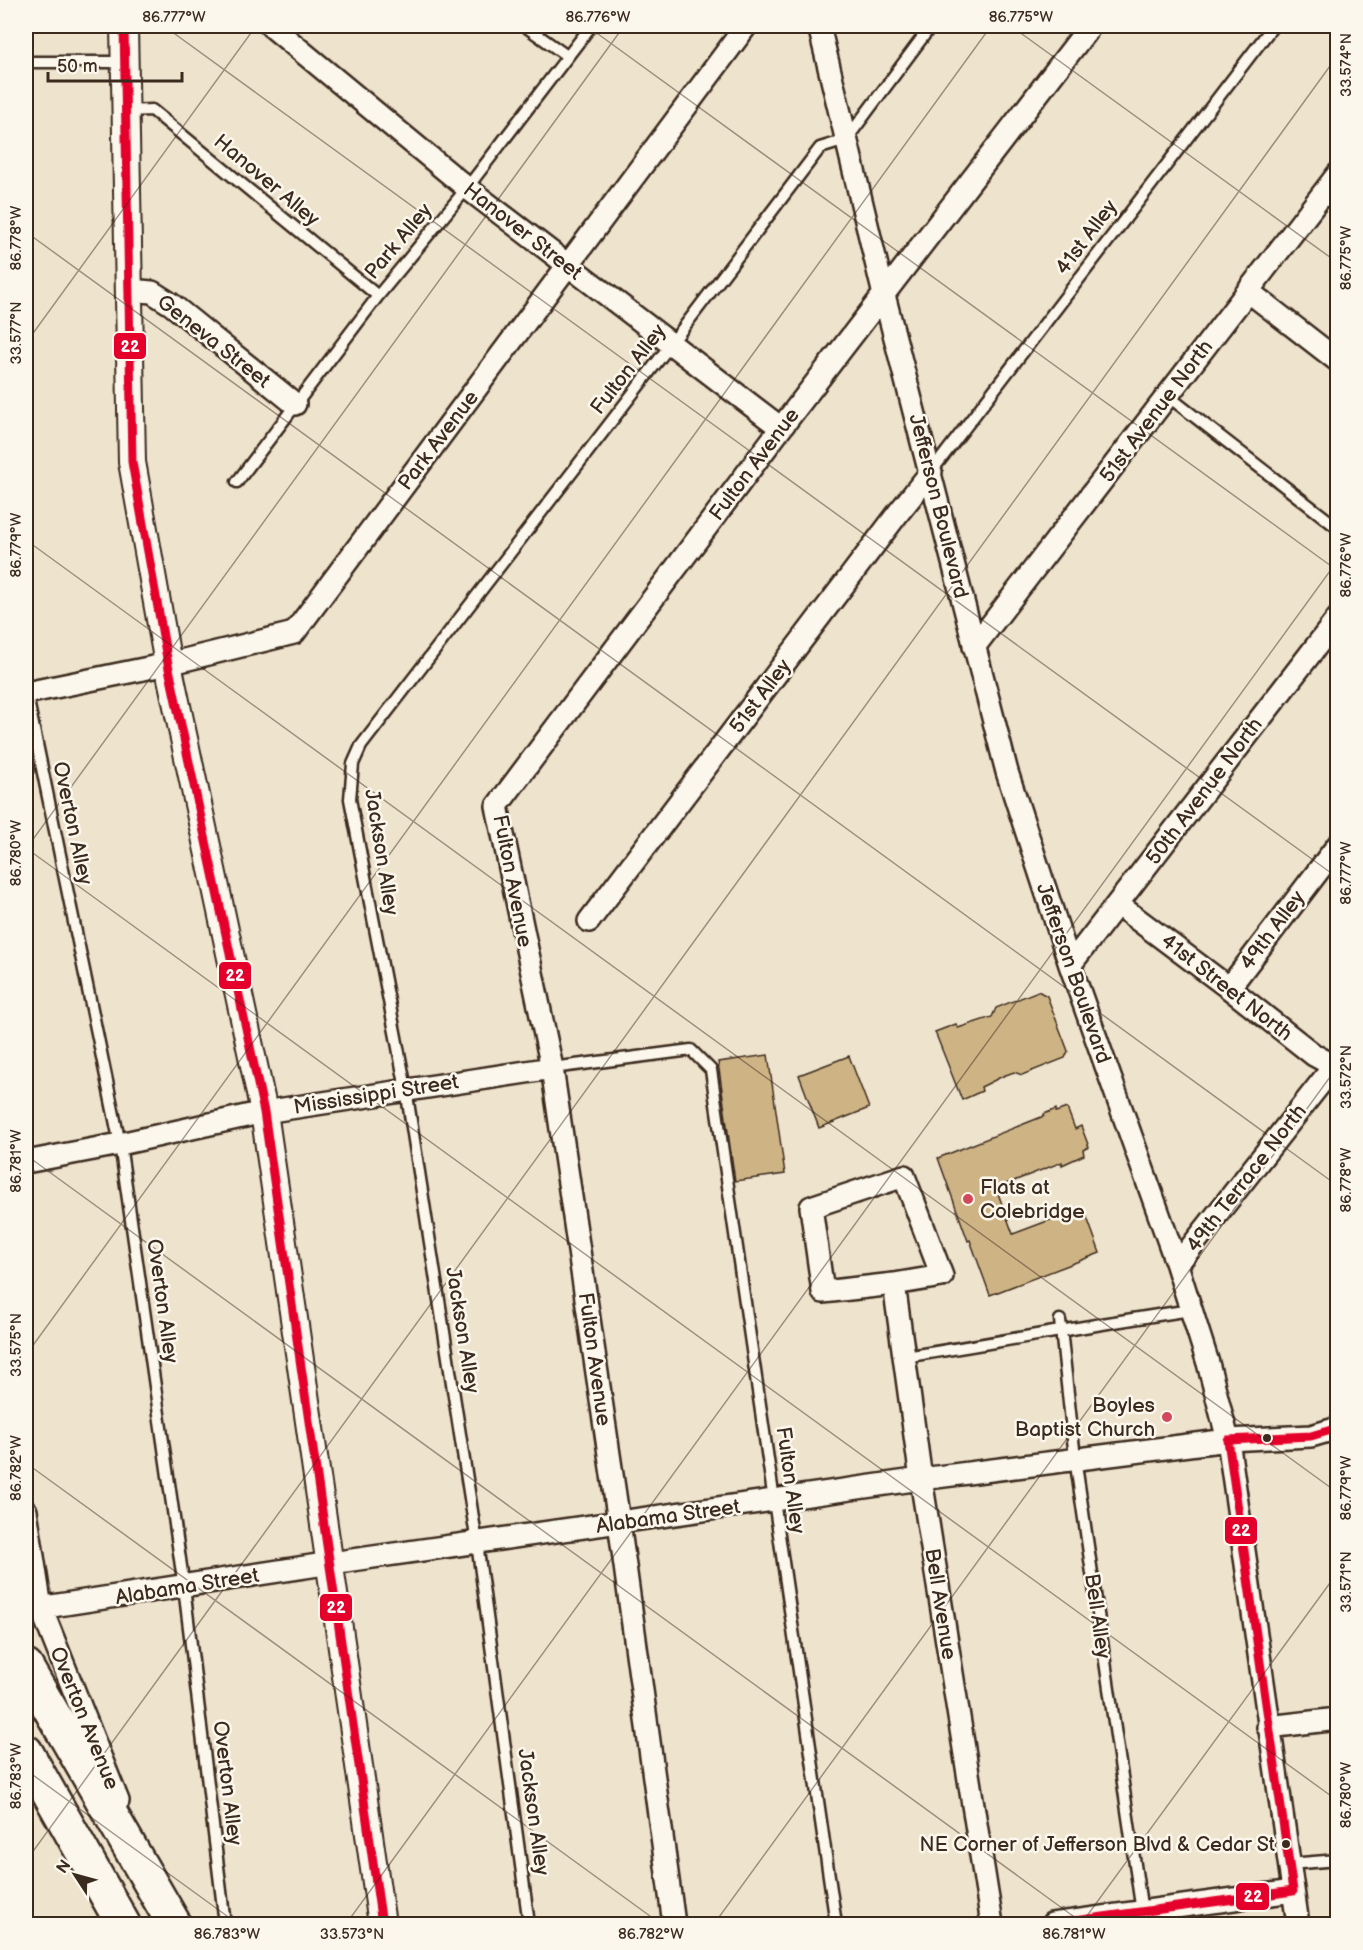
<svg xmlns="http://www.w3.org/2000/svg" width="1363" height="1950" font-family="'Balsamiq Sans',sans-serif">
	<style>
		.building { fill: #ceb485; stroke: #3b2a1e; stroke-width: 1.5 }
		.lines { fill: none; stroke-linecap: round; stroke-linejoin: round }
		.service-casing { stroke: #3b2a1e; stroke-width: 15 }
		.minor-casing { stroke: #3b2a1e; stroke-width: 26 }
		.tertiary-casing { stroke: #3b2a1e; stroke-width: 30 }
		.primary-casing { stroke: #3b2a1e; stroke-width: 38 }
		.service { stroke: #fbf7ec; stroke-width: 10 }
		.minor { stroke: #fbf7ec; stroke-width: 21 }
		.tertiary { stroke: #fbf7ec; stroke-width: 26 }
		.primary { stroke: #fbf7ec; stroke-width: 33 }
		.bus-1-casing { stroke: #fbf7ec; stroke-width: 14 }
		.bus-1 { stroke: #e4002b; stroke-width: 9 }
		.ticks { fill: none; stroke: #3b2a1e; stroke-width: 1.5; stroke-opacity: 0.45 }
		.poi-dot { fill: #d1495b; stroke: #fbf7ec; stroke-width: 2 }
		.bus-dot { fill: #3b2a1e; stroke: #fbf7ec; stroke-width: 2 }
		.labels { text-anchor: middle; stroke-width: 5; stroke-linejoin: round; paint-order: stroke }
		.bus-label { font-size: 20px; fill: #3b2a1e; stroke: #fbf7ec; text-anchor: end }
		.street-label { font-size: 21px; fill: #3b2a1e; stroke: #fbf7ec }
		.poi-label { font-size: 21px; fill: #3b2a1e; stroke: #fbf7ec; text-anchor: start }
		.line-badge { stroke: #fbf7ec; stroke-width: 2 }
		.badge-label { font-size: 16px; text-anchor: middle; font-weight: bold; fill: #fff }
		.neatline { fill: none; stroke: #3b2a1e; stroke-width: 2 }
		.ticks-label { font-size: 15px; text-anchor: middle; fill: #3b2a1e }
	</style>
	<rect width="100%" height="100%" fill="#eee3cd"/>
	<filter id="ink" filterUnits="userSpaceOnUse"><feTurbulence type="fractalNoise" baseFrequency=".0167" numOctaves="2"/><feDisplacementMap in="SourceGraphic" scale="12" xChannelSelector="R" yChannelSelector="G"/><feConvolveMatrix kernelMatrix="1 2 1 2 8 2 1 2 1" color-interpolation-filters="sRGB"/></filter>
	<g filter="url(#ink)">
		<!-- building -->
		<path class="building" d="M1038,991L1047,996L1068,1051L1065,1058L1022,1075L1014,1072L1003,1076L981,1087L982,1091L962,1100L935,1032L956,1024L958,1028L992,1017L996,1008Z
			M768,1055L785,1174L735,1181L718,1062Z
			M849,1056L869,1108L819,1128L799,1075Z
			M1067,1108L1075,1129L1081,1126L1089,1147L1083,1150L1084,1155L1062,1165V1162L996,1188L1013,1234L1074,1211L1076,1215L1085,1212L1100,1253L990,1295L970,1240L968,1241L938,1158L1044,1116V1114L1056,1109V1112Z"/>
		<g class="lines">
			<defs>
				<path id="service" d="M525,26L567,56
					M26,62H124
					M126,111L152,110L378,296
					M1168,396L1338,528
					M931,472L1273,26
					M237,482L378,296L467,188L591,26
					M26,691L120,1144L184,1587L225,1924
					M552,1068L691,1050L711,1070L836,1924
					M1060,1320L1075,1458L1142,1912
					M904,1357C1000,1342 1095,1324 1191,1310
					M1289,1864L1338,1860
					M529,1924L477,1543L406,1089L350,799L353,764L361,746L671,344L820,148L846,140L931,26"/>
				<path id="minor" d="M271,26L467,188L781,428
					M819,26L884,295L1007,772L1070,965L1177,1265L1208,1363L1228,1440L1298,1924
					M129,290L152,292L171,304L295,404
					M1248,291L1338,361
					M974,647L1338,174
					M26,693L168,664L294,633L746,26
					M1117,904L1229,988L1314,1055L1338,1068
					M589,921L899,512L931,472
					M1070,965L1338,618
					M1229,988L1338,845
					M26,1162L120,1144L264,1112L552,1068
					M904,1176L942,1276L894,1284L823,1292L811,1207Z
					M1177,1265L1338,1061
					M894,1284L921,1479L992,1924
					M26,1511L41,1608L118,1801
					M26,1610L331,1563L921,1479L1228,1440L1311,1436L1338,1428
					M1268,1727L1338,1719
					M674,1924L619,1522L552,1068L497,806L781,428L1090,26
					M1052,1924L1293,1891"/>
				<path id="tertiary" d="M124,26L132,462L168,664L264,1112L382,1924"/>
				<path id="primary" d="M26,1667L174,1924
					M26,1752L123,1924"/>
			</defs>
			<!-- service casing -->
			<use href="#service" class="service-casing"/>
			<!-- minor casing -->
			<use href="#minor" class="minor-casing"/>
			<!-- tertiary casing -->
			<use href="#tertiary" class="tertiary-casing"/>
			<!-- primary casing -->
			<use href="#primary" class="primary-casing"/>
			<!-- service -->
			<use href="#service" class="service"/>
			<!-- minor -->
			<use href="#minor" class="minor"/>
			<!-- tertiary -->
			<use href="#tertiary" class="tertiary"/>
			<!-- primary -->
			<use href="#primary" class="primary"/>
			<defs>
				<path id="bus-1" d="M124,26L132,462L168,664L264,1112L382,1924
					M1052,1924L1293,1891L1228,1440L1311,1436L1338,1428"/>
			</defs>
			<!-- bus-1 casing -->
			<use href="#bus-1" class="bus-1-casing"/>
			<!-- bus-1 -->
			<use href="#bus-1" class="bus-1"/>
		</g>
	</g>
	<!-- ticks -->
	<path class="ticks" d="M164,26L1338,878M587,26L1338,571M1011,26L1338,263M26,232L1338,1186M26,343L256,26M26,540L1338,1493M26,848L1338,1801M26,849L624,26M26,1155L1084,1924M26,1355L991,26M26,1463L661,1924M26,1770L238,1924M26,1861L1338,55M346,1924L1338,560M714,1924L1338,1066M1081,1924L1338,1572"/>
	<!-- markers -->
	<g class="poi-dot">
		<circle cx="968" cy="1199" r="6"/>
		<circle cx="1167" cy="1417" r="6"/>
	</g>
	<g class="bus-dot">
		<circle cx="1267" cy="1438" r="5"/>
		<circle cx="1286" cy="1844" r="5"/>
	</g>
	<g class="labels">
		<!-- bus labels -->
		<g class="bus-label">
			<text x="1275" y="1851">NE Corner of Jefferson Blvd &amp; Cedar St</text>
		</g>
		<!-- street labels -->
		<g class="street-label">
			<text transform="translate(267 180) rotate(40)" y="7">Hanover Alley</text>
			<text transform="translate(523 231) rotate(38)" y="7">Hanover Street</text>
			<text transform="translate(1086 237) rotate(-53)" y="7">41st Alley</text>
			<text transform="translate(398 241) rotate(-50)" y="7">Park Alley</text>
			<text transform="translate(214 341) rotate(38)" y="7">Geneva Street</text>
			<text transform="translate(628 369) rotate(-52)" y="7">Fulton Alley</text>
			<text transform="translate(1156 411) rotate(-53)" y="7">51st Avenue North</text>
			<text transform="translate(438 440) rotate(-53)" y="7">Park Avenue</text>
			<text transform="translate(754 464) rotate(-53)" y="7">Fulton Avenue</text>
			<text transform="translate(939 506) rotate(76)" y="7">Jefferson Boulevard</text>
			<text transform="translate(760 696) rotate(-53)" y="7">51st Alley</text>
			<text transform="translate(1204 791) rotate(-53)" y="7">50th Avenue North</text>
			<text transform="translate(73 823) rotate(78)" y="7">Overton Alley</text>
			<text transform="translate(382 852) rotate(81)" y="7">Jackson Alley</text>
			<text transform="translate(513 881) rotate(79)" y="7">Fulton Avenue</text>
			<text transform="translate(1272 930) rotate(-53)" y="7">49th Alley</text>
			<text transform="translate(1074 973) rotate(71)" y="7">Jefferson Boulevard</text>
			<text transform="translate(1227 987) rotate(38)" y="7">41st Street North</text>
			<text transform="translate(376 1094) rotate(-9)" y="7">Mississippi Street</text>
			<text transform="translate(1246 1178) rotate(-52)" y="7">49th Terrace North</text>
			<text transform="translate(163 1301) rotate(82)" y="7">Overton Alley</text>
			<text transform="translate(463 1330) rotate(81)" y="7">Jackson Alley</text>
			<text transform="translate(595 1359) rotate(82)" y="7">Fulton Avenue</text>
			<text transform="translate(791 1480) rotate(82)" y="7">Fulton Alley</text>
			<text transform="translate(668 1516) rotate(-8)" y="7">Alabama Street</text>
			<text transform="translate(187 1586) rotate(-9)" y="7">Alabama Street</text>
			<text transform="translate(941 1604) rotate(81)" y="7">Bell Avenue</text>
			<text transform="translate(1098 1616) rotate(82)" y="7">Bell Alley</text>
			<text transform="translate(85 1718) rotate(68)" y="7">Overton Avenue</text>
			<text transform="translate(228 1783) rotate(83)" y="7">Overton Alley</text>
			<text transform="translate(534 1812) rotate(82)" y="7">Jackson Alley</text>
		</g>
		<!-- poi labels -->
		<g class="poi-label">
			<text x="980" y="1194">Flats at<tspan x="980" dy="24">Colebridge</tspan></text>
			<text x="1155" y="1412" text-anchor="end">Boyles<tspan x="1155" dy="24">Baptist Church</tspan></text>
		</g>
	</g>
	<g class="line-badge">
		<rect x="113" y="332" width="34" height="28" rx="6" fill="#e4002b"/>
		<rect x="218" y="961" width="34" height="29" rx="6" fill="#e4002b"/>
		<rect x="1224" y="1516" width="34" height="29" rx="6" fill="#e4002b"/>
		<rect x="319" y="1593" width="34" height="29" rx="6" fill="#e4002b"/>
		<rect x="1235" y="1882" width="35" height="29" rx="6" fill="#e4002b"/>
	</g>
	<g class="badge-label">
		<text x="130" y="352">22</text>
		<text x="235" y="981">22</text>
		<text x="1241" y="1536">22</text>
		<text x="336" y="1613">22</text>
		<text x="1253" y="1902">22</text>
	</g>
	<!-- margin -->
	<rect width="1363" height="1950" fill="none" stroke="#fbf7ec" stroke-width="66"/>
	<!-- north arrow -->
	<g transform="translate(75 1875) rotate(306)" stroke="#fbf7ec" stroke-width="4.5" paint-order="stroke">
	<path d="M0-4.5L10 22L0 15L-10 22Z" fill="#3b2a1e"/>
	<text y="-9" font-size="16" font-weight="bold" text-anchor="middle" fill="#3b2a1e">N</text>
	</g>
	<!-- scale -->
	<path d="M48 72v9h134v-9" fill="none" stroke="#3b2a1e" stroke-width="3"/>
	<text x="57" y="72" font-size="18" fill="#3b2a1e" stroke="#fbf7ec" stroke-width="4.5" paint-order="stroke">50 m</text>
	<rect x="33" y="33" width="1297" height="1884" class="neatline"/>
	<g class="ticks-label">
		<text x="174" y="22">86.777°W</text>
		<text x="598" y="22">86.776°W</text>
		<text x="1021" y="22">86.775°W</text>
		<text transform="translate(1346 65) rotate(-90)" y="5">33.574°N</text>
		<text transform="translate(16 238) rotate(-90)" y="5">86.778°W</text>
		<text transform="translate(1346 258) rotate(-90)" y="5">86.775°W</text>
		<text transform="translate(16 333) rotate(-90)" y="5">33.577°N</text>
		<text transform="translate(16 545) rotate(-90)" y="5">86.779°W</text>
		<text transform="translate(1346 565) rotate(-90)" y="5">86.776°W</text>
		<text transform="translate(16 853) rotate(-90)" y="5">86.780°W</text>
		<text transform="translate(1346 873) rotate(-90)" y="5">86.777°W</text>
		<text transform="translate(1346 1077) rotate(-90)" y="5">33.572°N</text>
		<text transform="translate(16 1161) rotate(-90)" y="5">86.781°W</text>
		<text transform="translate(1346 1180) rotate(-90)" y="5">86.778°W</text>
		<text transform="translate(16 1345) rotate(-90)" y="5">33.575°N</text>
		<text transform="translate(16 1468) rotate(-90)" y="5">86.782°W</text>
		<text transform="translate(1346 1488) rotate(-90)" y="5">86.779°W</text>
		<text transform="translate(1346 1582) rotate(-90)" y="5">33.571°N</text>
		<text transform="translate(16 1776) rotate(-90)" y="5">86.783°W</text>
		<text transform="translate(1346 1795) rotate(-90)" y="5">86.780°W</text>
		<text x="227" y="1939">86.783°W</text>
		<text x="352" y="1939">33.573°N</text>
		<text x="651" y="1939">86.782°W</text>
		<text x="1074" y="1939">86.781°W</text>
	</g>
</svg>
